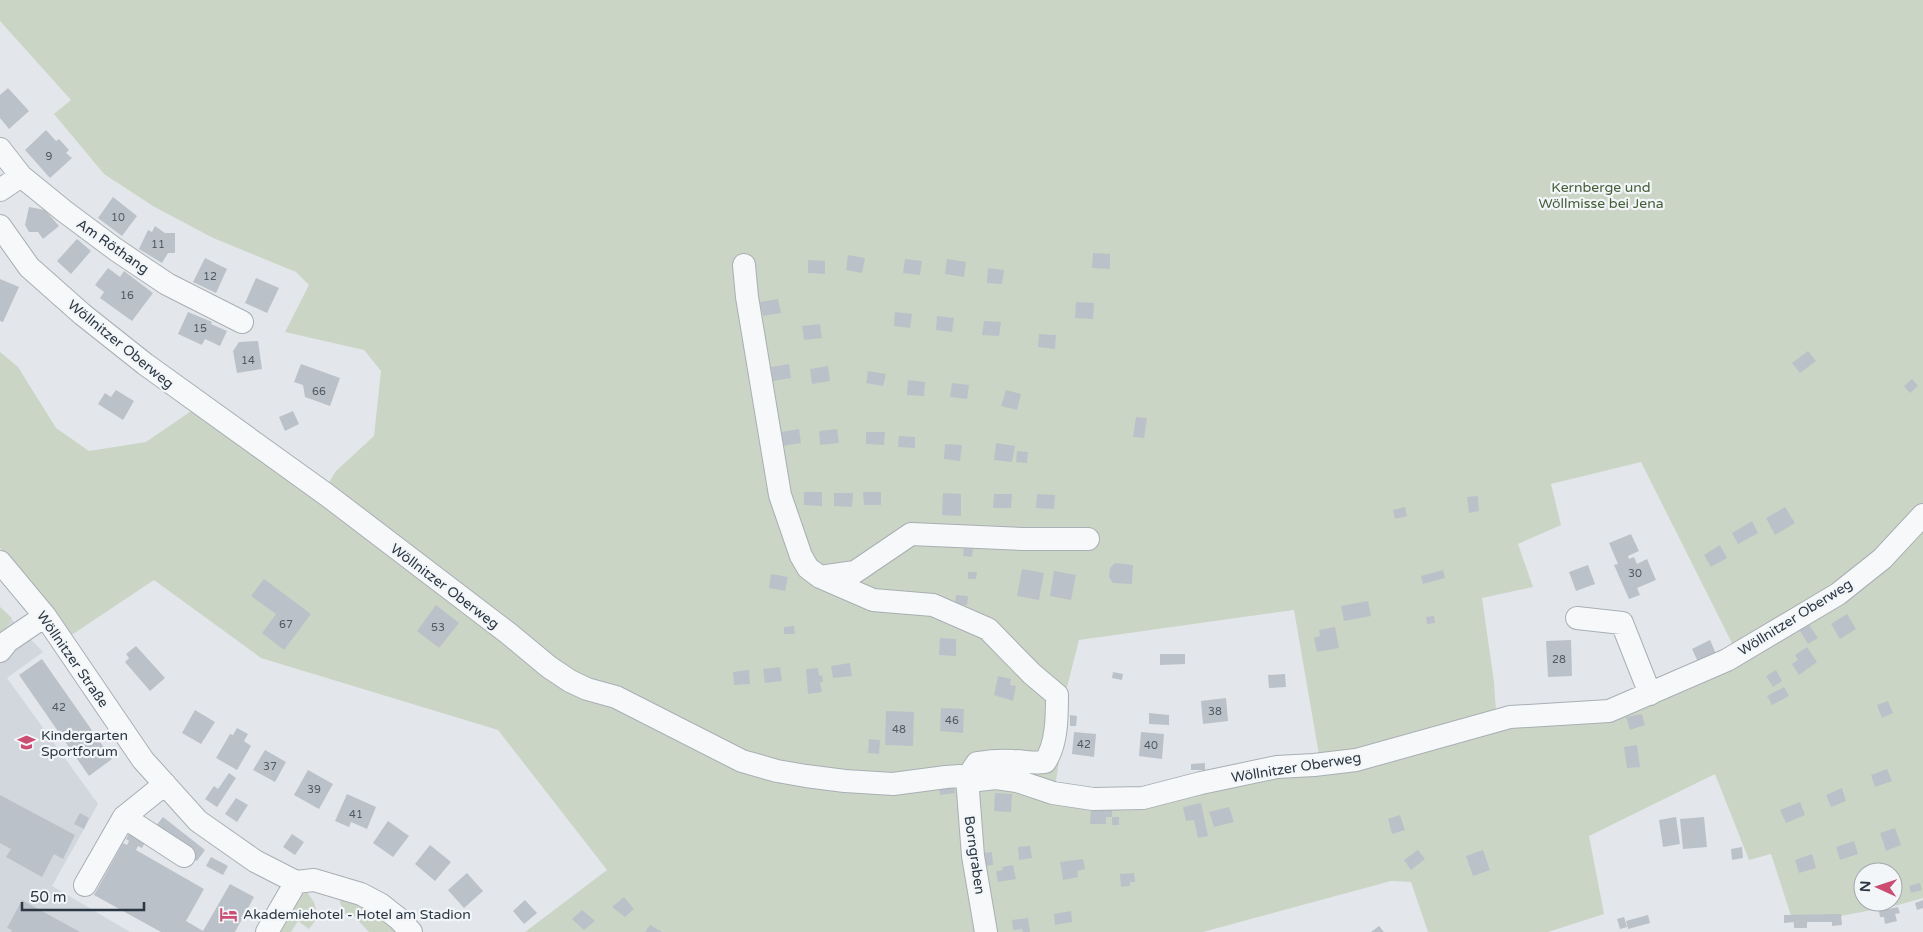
<svg xmlns="http://www.w3.org/2000/svg" width="1923" height="932" font-family="'Varela Round',sans-serif">
	<style>
		.built { fill: #d1d7dd }
		.green { fill: #cbd5c5; fill-rule: evenodd }
		.building { fill: #bbc1c8 }
		.lines { fill: none; stroke-linecap: round; stroke-linejoin: round }
		.minor-casing { stroke: #a8afb5; stroke-width: 24 }
		.minor { stroke: #f6f8f9; stroke-width: 22 }
		.labels { text-anchor: middle; stroke-width: 4.5; stroke-linejoin: round; paint-order: stroke }
		.number-label { font-size: 11px; fill: #4f5a64 }
		.park-label { font-size: 14px; fill: #455e39; stroke: #f3f6f8 }
		.street-label { font-size: 14px; fill: #2b3743; stroke: #f3f6f8 }
		.poi-label { font-size: 14px; fill: #2b3743; stroke: #f3f6f8; text-anchor: start }
	</style>
	<rect width="100%" height="100%" fill="#e3e7eb"/>
	<!-- built -->
	<path class="built" d="M0,607L43,652L7,678L98,804L52,886L130,932H0Z"/>
	<!-- green -->
	<path class="green" d="M0,0H1923V898L1898,905L1794,925L1771,854L1749,860L1715,774L1589,836L1604,914L1548,932H1428L1411,882L1391,881L1203,932H525L607,870L498,730L261,658L154,580L70,636L52,611L0,548V352L18,367L56,428L89,451L146,442L203,403L325,489L336,471L374,436L381,371L364,350L285,332L309,285L296,272L213,238L153,206L104,174L54,114L71,100L0,21ZM1641,462L1740,659L1580,720L1497,726L1494,682L1482,598L1533,587L1518,544L1561,525L1551,484ZM1294,610L1322,772L1084,802L1054,796L1065,717L1064,699L1079,640ZM1863,872H1893V902H1863Z
		M0,607L12,618L2,635L0,634Z
		M307,892L314,902L318,917L309,929L298,921L291,932H278L300,895Z
		M341,895L350,897L404,932H369L352,914H344L340,902Z"/>
	<!-- building -->
	<path class="building" d="M8,88L29,111L9,129L0,118V95Z
		M46,130L56,141L59,139L69,150L66,153L72,158L50,178L25,150Z
		M113,197L137,216L122,236L98,218Z
		M29,207L45,210L59,226L43,239L38,232H29L25,225Z
		M155,226L165,233H175V253H168L162,263L139,249L148,230L152,232Z
		M77,239L91,251L71,274L57,261Z
		M1093,253L1110,254V269L1092,268Z
		M848,255L865,258L862,273L846,270Z
		M205,258L227,269L216,293L193,282Z
		M905,259L922,261L920,275L903,273Z
		M947,259L966,262L964,277L945,274Z
		M808,260L825,261V274L808,273Z
		M108,268L120,277L124,271L153,293L132,321L100,298L104,292L95,285Z
		M988,268L1004,270L1002,284L987,283Z
		M256,278L279,288L267,313L245,303Z
		M0,279L19,287L3,322L0,321Z
		M778,299L781,313L763,316L760,302Z
		M1076,302L1094,303L1093,319L1075,318Z
		M188,312L212,322L211,324L227,331L220,346L205,339L202,345L178,334Z
		M895,312L912,314L910,328L894,326Z
		M937,316L954,318L952,332L936,330Z
		M984,321L1001,322L999,336L982,335Z
		M820,324L822,338L804,340L802,326Z
		M1039,334L1056,335L1055,349L1038,347Z
		M258,341L262,369L237,373L233,351L239,342Z
		M1808,351L1816,361L1800,373L1792,363Z
		M301,364L340,378L330,406L305,397L303,385L294,382Z
		M789,364L791,378L773,381L771,367Z
		M828,366L830,381L812,384L810,369Z
		M868,371L886,374L883,386L866,383Z
		M1912,379L1918,386L1910,393L1904,386Z
		M908,380L925,382L924,396L907,395Z
		M952,383L969,385L967,399L950,397Z
		M116,390L134,401L123,420L98,404L105,393L111,397Z
		M1006,390L1021,394L1017,410L1001,406Z
		M293,411L299,424L285,431L279,417Z
		M1136,417L1147,418L1144,438L1133,437Z
		M799,429L801,443L783,446L781,432Z
		M837,429L839,443L820,445L819,431Z
		M866,432H885L884,445L866,444Z
		M899,436L915,437V448L898,447Z
		M996,443L1015,446L1012,462L994,460Z
		M945,444L962,445L960,461L944,459Z
		M1017,451L1028,452L1027,463L1016,462Z
		M804,492H822V506L804,505Z
		M863,492H881V505H864Z
		M834,493H853L852,507L834,506Z
		M943,493L961,494V516L942,515Z
		M994,494H1012L1011,508H993Z
		M1037,494L1055,495L1054,509L1036,508Z
		M1478,496L1479,511L1469,513L1467,497Z
		M1405,507L1407,516L1395,519L1393,510Z
		M1785,507L1795,523L1775,535L1766,518Z
		M1752,521L1758,533L1738,544L1732,533Z
		M1631,534L1639,551L1628,556L1629,559L1634,557L1637,564L1647,559L1656,580L1637,588L1640,595L1629,599L1614,565L1618,564L1609,543Z
		M1720,545L1727,558L1711,567L1704,555Z
		M964,548L973,549L972,557L963,556Z
		M1115,563L1133,565L1132,584L1113,583L1109,577L1110,568Z
		M1588,565L1595,584L1576,591L1569,572Z
		M1022,569L1044,573L1039,600L1017,596Z
		M1443,570L1445,578L1423,584L1421,576Z
		M1054,571L1076,575L1071,600L1050,596Z
		M968,572H977L976,579H968Z
		M771,574L788,577L785,591L769,588Z
		M264,579L311,614L284,650L262,633L276,614L251,596Z
		M956,595L968,596L967,605L955,604Z
		M1368,601L1371,616L1344,621L1341,606Z
		M436,605L459,623L439,648L417,631Z
		M1847,614L1856,629L1840,639L1831,624Z
		M1434,616L1435,623L1427,624L1426,617Z
		M1808,623L1818,638L1808,644L1799,629Z
		M794,626L795,634H784V627Z
		M1335,627L1339,648L1317,652L1314,638L1320,636L1319,630Z
		M940,638L956,639V656L939,655Z
		M1571,640L1572,676L1548,677L1546,641Z
		M1710,640L1717,656L1699,664L1692,649Z
		M136,646L165,678L150,691L125,662L129,658L126,654Z
		M1807,647L1817,662L1799,675L1792,664L1798,660L1795,655Z
		M1160,654H1185V664L1160,665Z
		M42,659L112,759L89,776L19,675Z
		M850,663L852,676L833,678L831,666Z
		M780,667L782,681L765,683L763,669Z
		M818,668L819,676L822,675L823,682H820L822,692L808,694L806,669Z
		M749,670L750,684L734,685L733,672Z
		M1776,670L1782,681L1773,687L1766,676Z
		M1113,672L1123,674L1122,680L1112,678Z
		M1285,674L1286,687L1269,688L1268,675Z
		M998,676L1011,679L1010,685L1016,686L1013,701L994,695Z
		M1784,687L1789,696L1772,705L1767,696Z
		M1226,698L1228,721L1203,724L1201,701Z
		M1888,701L1893,713L1882,718L1877,705Z
		M941,708L964,709L963,733L940,731Z
		M195,710L215,722L201,744L182,733Z
		M886,711L914,712L913,746L885,745Z
		M1149,713L1169,715V725L1149,724Z
		M1642,714L1645,725L1630,730L1626,717Z
		M1070,715L1077,716L1076,726H1070Z
		M237,728L248,734L244,741L251,746L237,770L216,758L230,734L233,735Z
		M1074,732L1096,734L1094,757L1072,754Z
		M1141,732L1164,734L1162,759L1139,756Z
		M869,739L880,740L879,754L868,753Z
		M1637,745L1640,767L1627,768L1624,747Z
		M265,750L286,762L275,782L253,770Z
		M1205,763V770H1191V764Z
		M1887,769L1892,781L1875,787L1871,775Z
		M308,770L333,784L319,809L294,795Z
		M229,773L236,778L217,807L205,799L214,786L218,789Z
		M954,786L955,793L940,795L939,787Z
		M1842,788L1846,801L1831,807L1826,795Z
		M995,793L1012,794L1011,812L994,811Z
		M347,794L376,807L367,829L351,822L349,827L335,821Z
		M0,795L75,835L63,859L54,854L42,877L6,857L11,849L0,843Z
		M236,798L248,805L237,822L225,814Z
		M1800,802L1805,815L1786,823L1780,810Z
		M1201,803L1208,836L1198,838L1194,820L1186,821L1183,807Z
		M1229,807L1234,822L1214,827L1209,812Z
		M1091,808H1112V817H1106V824H1090Z
		M80,813L89,818L84,829L74,824Z
		M1400,815L1405,830L1392,834L1388,819Z
		M163,817L205,850L197,861L155,827Z
		M1112,817H1119V825H1112Z
		M1676,817L1680,844L1663,847L1659,820Z
		M1704,817L1707,847L1683,849L1680,819Z
		M388,821L409,836L393,857L373,843Z
		M132,828L148,837L142,848L138,846L136,850L204,889L186,921L203,931L230,884L254,897L235,932H161L94,895L123,843L127,845L129,841L126,839Z
		M1895,828L1901,845L1886,851L1880,833Z
		M292,834L304,842L295,855L283,847Z
		M1854,841L1858,854L1840,860L1836,847Z
		M430,845L451,862L435,881L415,864Z
		M1030,846L1032,858L1019,860L1018,847Z
		M1742,847L1743,858L1732,860L1731,849Z
		M1418,850L1425,859L1411,870L1404,860Z
		M1483,850L1490,870L1473,876L1466,856Z
		M992,852L993,865L985,866L983,853Z
		M1812,854L1816,868L1799,873L1795,860Z
		M211,857L228,866L223,875L206,866Z
		M1083,859L1085,869L1077,871L1078,877L1063,880L1060,862Z
		M1013,865L1016,879L998,882L996,871L1003,870L1002,867Z
		M467,873L483,891L464,908L448,890Z
		M1134,873L1135,882H1130V886L1121,887L1120,874Z
		M1920,883L1922,890L1911,893L1909,886Z
		M624,897L634,909L625,917L612,907Z
		M22,900L80,932H11L12,930L7,928Z
		M525,900L537,913L524,924L513,911Z
		M1923,900V908L1917,910L1915,903Z
		M1898,907L1900,913L1895,914L1897,921L1885,924L1884,917H1880L1879,911Z
		M582,910L595,921L584,930L572,919Z
		M1071,911L1072,922L1055,925L1054,914Z
		M1841,914L1842,925L1832,926V922H1807V928H1794V922L1784,923V915Z
		M1648,915L1650,923L1628,929L1626,921Z
		M1624,917L1627,927L1620,929L1617,919Z
		M1028,918L1030,932H1023L1022,929L1013,930L1012,920Z
		M650,925L662,932H645Z
		M1379,926L1384,932H1371Z"/>
	<g class="lines">
		<defs>
			<path id="minor" d="M0,149L21,176L64,211L115,249L167,284L242,322
				M0,190L21,176
				M0,226L29,267L82,314L145,364L327,495L508,633L549,667L570,681L587,689L616,697L742,761L777,771L806,776L845,781L893,784L946,777L960,776L978,780L996,778L1017,781L1053,793L1093,799L1143,798L1201,783L1277,767L1314,765L1356,760L1510,717L1609,711L1727,660L1838,594L1882,559L1923,515
				M744,265L747,297L780,495L801,556L808,568L820,577L873,600L933,605L988,629L1032,674L1057,695C1057,717 1057,744 1045,762C1034,764 1024,761 1013,761C1001,760 990,761 977,763L967,778L973,856L986,932
				M0,562L45,616L143,760L198,821L255,861L296,882L314,880L361,894L380,904L399,919L411,932
				M820,577L855,572L911,534L1022,539H1088
				M1577,618L1622,623L1650,694
				M0,651L8,641L45,616
				M124,817L184,856
				M85,885L124,817L165,784
				M267,932L296,882"/>
		</defs>
		<!-- minor casing -->
		<use href="#minor" class="minor-casing"/>
		<!-- minor -->
		<use href="#minor" class="minor"/>
	</g>
	<!-- icons -->
	<defs>
		<symbol id="school-bare" viewBox="-9 -9 18 18"><path d="M0-5L7-2L0 1L-7-2ZM-4 1L0 2.5L4 1V4Q0 6-4 4Z" fill="#cb4d71" stroke="#f3f6f8" stroke-width="2.5" paint-order="stroke"/></symbol>
		<symbol id="hotel-bare" viewBox="-9 -9 18 18"><path d="M-6-4.5h1.5V1H6V5H4.5V3h-9V5H-6ZM-4 0a1.8 1.8 0 1 1 3.6 0ZM.5 0V-2.5h3Q6-2.5 6 0Z" fill="#cb4d71" stroke="#f3f6f8" stroke-width="2.5" paint-order="stroke"/></symbol>
	</defs>
	<g fill-rule="evenodd">
		<use href="#school-bare" x="14" y="730" width="25" height="25"/>
		<use href="#hotel-bare" x="216" y="902" width="25" height="25"/>
	</g>
	<g class="labels">
		<!-- number labels -->
		<g class="number-label">
			<text x="49" y="160">9</text>
			<text x="118" y="221">10</text>
			<text x="158" y="248">11</text>
			<text x="210" y="280">12</text>
			<text x="127" y="299">16</text>
			<text x="200" y="332">15</text>
			<text x="248" y="364">14</text>
			<text x="319" y="395">66</text>
			<text x="1635" y="577">30</text>
			<text x="286" y="628">67</text>
			<text x="438" y="631">53</text>
			<text x="1559" y="663">28</text>
			<text x="59" y="711">42</text>
			<text x="1215" y="715">38</text>
			<text x="952" y="724">46</text>
			<text x="899" y="733">48</text>
			<text x="1084" y="748">42</text>
			<text x="1151" y="749">40</text>
			<text x="270" y="770">37</text>
			<text x="314" y="793">39</text>
			<text x="356" y="818">41</text>
		</g>
		<!-- park labels -->
		<g class="park-label">
			<text x="1601" y="192">Kernberge und<tspan x="1601" dy="16">Wöllmisse bei Jena</tspan></text>
		</g>
		<!-- street labels -->
		<g class="street-label">
			<text transform="translate(113 246) rotate(35)" y="5">Am Röthang</text>
			<text transform="translate(121 344) rotate(39)" y="5">Wöllnitzer Oberweg</text>
			<text transform="translate(445 586) rotate(37)" y="5">Wöllnitzer Oberweg</text>
			<text transform="translate(1795 617) rotate(-32)" y="5">Wöllnitzer Oberweg</text>
			<text transform="translate(73 659) rotate(55)" y="5">Wöllnitzer Straße</text>
			<text transform="translate(1296 767) rotate(-9)" y="5">Wöllnitzer Oberweg</text>
			<text transform="translate(975 855) rotate(82)" y="5">Borngraben</text>
		</g>
		<!-- poi labels -->
		<g class="poi-label">
			<text x="41" y="740">Kindergarten<tspan x="41" dy="16">Sportforum</tspan></text>
			<text x="243" y="919">Akademiehotel - Hotel am Stadion</text>
		</g>
	</g>
	<!-- north arrow -->
	<g transform="translate(1878 887) rotate(273)"><circle r="24" fill="#f3f6f8" stroke="#a3aab0"/>
	<path d="M0-4L9 19L0 12L-9 19Z" fill="#cb4d71"/>
	<text y="-8" font-size="14" font-weight="bold" text-anchor="middle" fill="#2b3743">N</text>
	</g>
	<!-- scale -->
	<path d="M22 902v8h122v-8" fill="none" stroke="#2b3743" stroke-width="2.5"/>
	<text x="30" y="902" font-size="15" fill="#2b3743" stroke="#f3f6f8" stroke-width="4" paint-order="stroke">50 m</text>
</svg>
